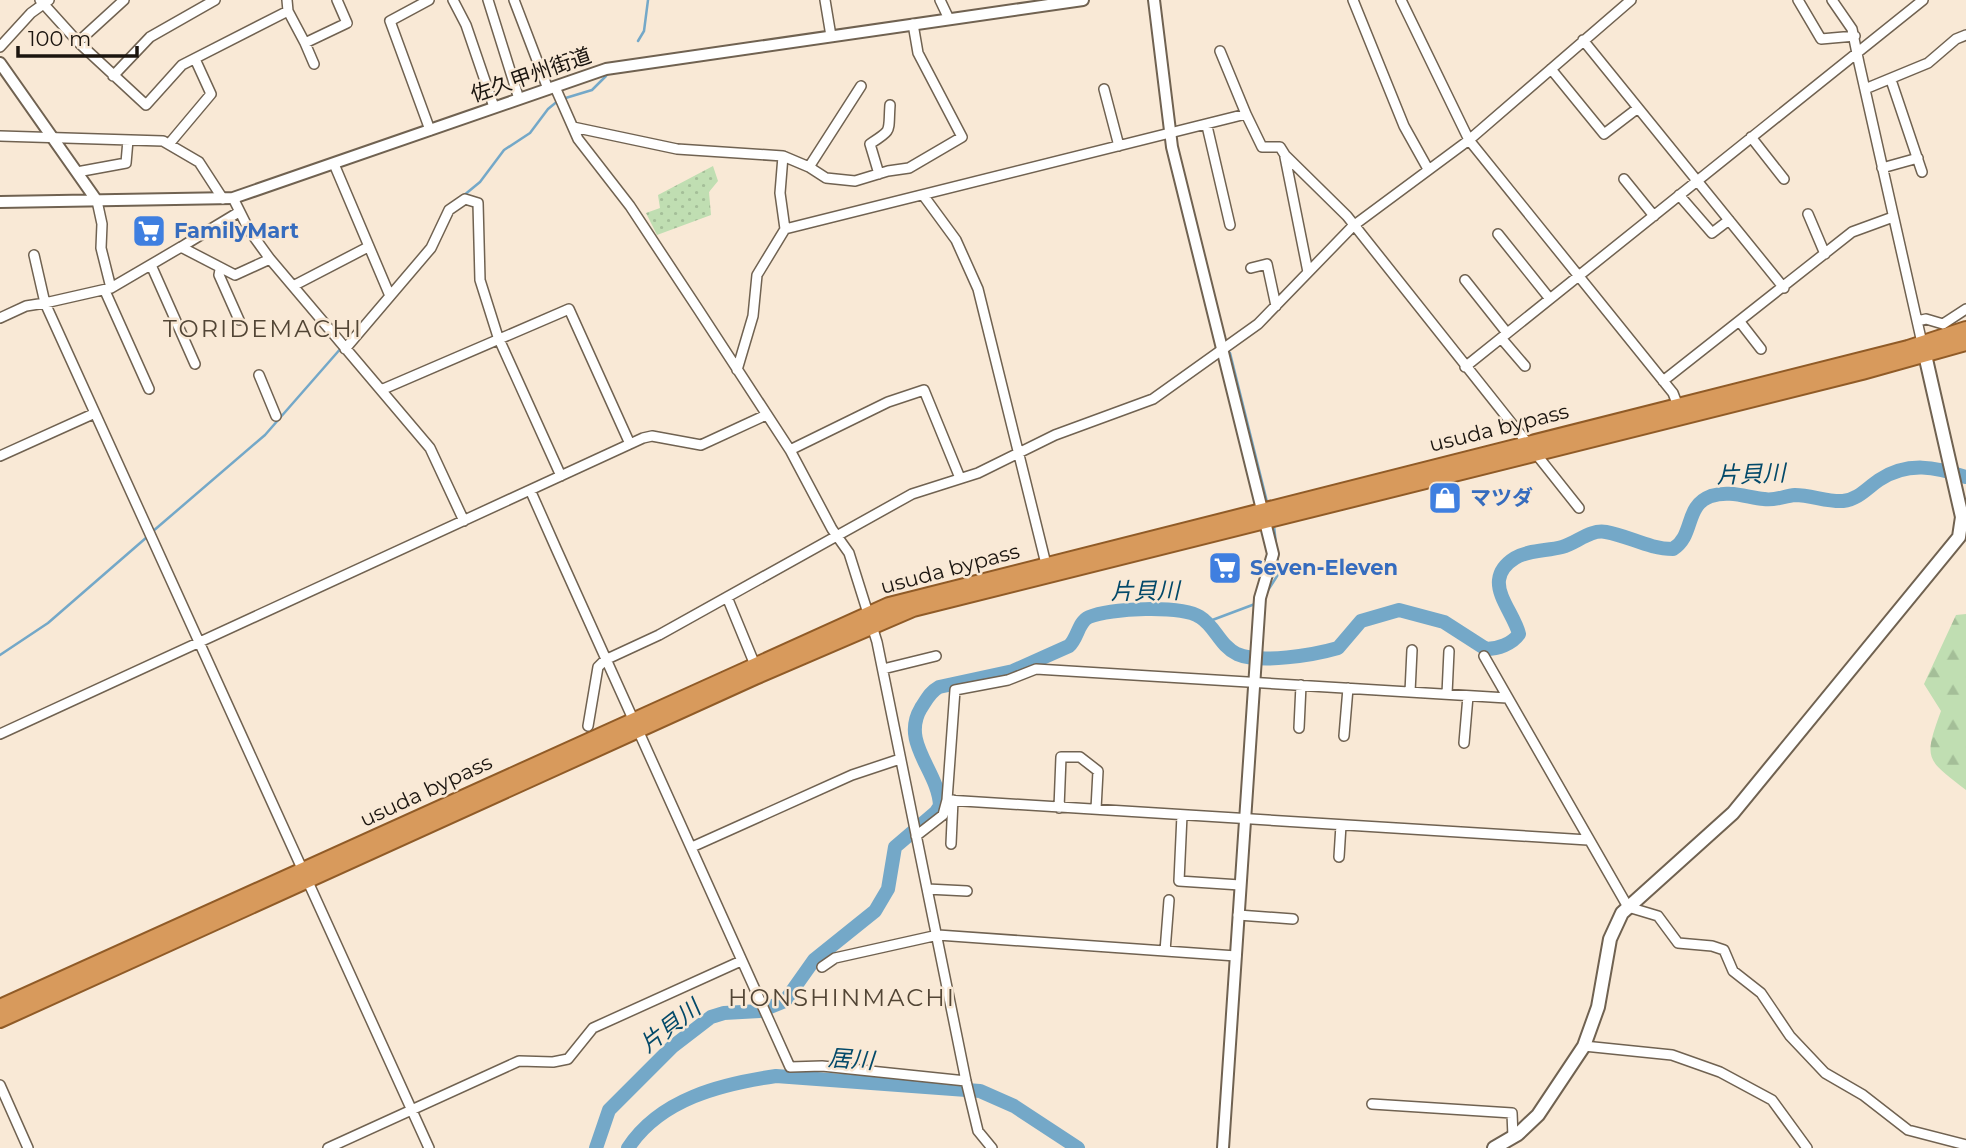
<svg xmlns="http://www.w3.org/2000/svg" width="1966" height="1148" font-family="Montserrat,'Noto Sans JP',sans-serif">
	<style>
		.forest { fill: url(#forest-firs) }
		.park { fill: url(#park-dots) }
		.lines { fill: none; stroke-linecap: round; stroke-linejoin: round }
		.stream { stroke: #74a8c8; stroke-width: 2.5 }
		.river { stroke: #74a8c8; stroke-width: 14 }
		.minor-casing { stroke: #706251; stroke-width: 12 }
		.tertiary-casing { stroke: #706251; stroke-width: 14 }
		.secondary-casing { stroke: #706251; stroke-width: 16 }
		.trunk-casing { stroke: #905b27; stroke-width: 18 }
		.minor { stroke: #fff; stroke-width: 9 }
		.tertiary { stroke: #fff; stroke-width: 10 }
		.secondary { stroke: #fff; stroke-width: 12 }
		.trunk { stroke: #d89a5c; stroke-width: 14 }
		.labels { text-anchor: middle; stroke-width: 5; stroke-linejoin: round; paint-order: stroke }
		.street-label { font-size: 21px; fill: #1b150f; stroke: #f9e9d6 }
		.shop-label { font-size: 21px; font-weight: bold; fill: #366cbe; stroke: #f9e9d6; text-anchor: start }
		.water-label { font-size: 23px; font-style: italic; fill: #034969; stroke: #f9e9d6 }
		.quarter-label { font-size: 24px; letter-spacing: 2px; fill: #524535; stroke: #f9e9d6 }
	</style>
	<defs>
		<pattern id="forest-firs" width="22" height="20" patternUnits="userSpaceOnUse" patternTransform="scale(1.75)"><rect width="22" height="20" fill="#c0deb2"/><path d="M5 1l3.5 6h-7zM16 11l3.5 6h-7z" fill="#a4be98"/></pattern>
		<pattern id="park-dots" width="8" height="8" patternUnits="userSpaceOnUse" patternTransform="scale(1.75)"><rect width="8" height="8" fill="#c0deb2"/><path d="M2 2h.1M6 6h.1" fill="none" stroke="#a4be98" stroke-width="1.8" stroke-linecap="round"/></pattern>
	</defs>
	<rect width="100%" height="100%" fill="#f9e9d6"/>
	<!-- forest -->
	<path class="forest" d="M1966,614V790C1926,759 1923,760 1941,711L1924,684L1956,615Z"/>
	<!-- park -->
	<path class="park" d="M713,166L718,181L709,192L711,215L657,235L646,213L660,208L658,195Z"/>
	<g class="lines">
		<!-- stream -->
		<path class="stream" d="M638,41L644,31L648,0
			M463,196L480,182L504,150L530,133L548,109L559,100L592,90L606,76
			M1230,353L1268,506
			M152,532L265,435L342,347
			M1265,595L1279,573L1274,526
			M1207,622L1255,604
			M0,655L48,623L147,537"/>
		<!-- river -->
		<path class="river" d="M596,1148L609,1110L672,1047L711,1017L724,1013L760,1011L785,1001L814,960L875,911L888,889L895,847L936,812L940,806C939,771 900,743 921,708C927,699 930,692 939,687L1013,671L1069,646C1078,638 1078,622 1089,617C1110,608 1181,605 1200,617C1215,626 1220,646 1237,654C1260,664 1314,655 1338,648L1361,621L1399,610L1444,622L1486,649C1498,649 1512,644 1519,634C1515,617 1497,597 1499,580C1500,571 1507,563 1515,558C1528,550 1547,551 1562,547C1577,543 1590,529 1606,532C1629,536 1649,549 1673,549C1695,535 1684,506 1711,496C1729,490 1746,497 1764,499C1775,501 1784,496 1795,495C1811,495 1827,502 1843,501C1859,499 1867,488 1879,480C1908,461 1936,467 1966,477
			M628,1148C660,1099 721,1084 776,1076L980,1091L1014,1106L1078,1148"/>
		<defs>
			<path id="minor" d="M40,0L78,42L146,105L182,65L288,11
				M287,0L288,11L305,43L347,23L337,0
				M429,0L390,21L430,130
				M453,0L466,25L494,107
				M488,0L519,99
				M514,0L548,89
				M825,0L831,36
				M940,0L949,19
				M1353,0L1404,126L1428,169
				M1401,0L1469,140L1673,393L1678,406
				M1798,0L1821,39L1855,36
				M1832,0L1852,29L1859,63L1922,343
				M1583,40L1784,288
				M78,42L124,0
				M305,43L314,64
				M0,47L31,13L49,0
				M1220,51L1246,114
				M1551,69L1604,134L1638,108
				M113,76L150,37L215,0
				M1891,80L1922,172
				M555,87L578,139L630,206L698,309L790,450L832,529L849,553L877,642L966,1081L978,1131L992,1148
				M1104,89L1119,146
				M1865,89L1928,63L1956,39L1966,35
				M1207,126L1230,225
				M573,127L677,149L783,156L780,193L785,229L757,275L753,316L737,370
				M0,136L163,141L199,162L223,199
				M1751,137L1784,179
				M169,144L211,94L195,59
				M783,156L809,167L861,86
				M1285,157L1308,272
				M334,164L390,296
				M809,167L826,178L855,181L888,171L909,168L962,137L918,53L913,24
				M1882,168L1918,158
				M77,172L126,163L128,140
				M879,174L870,144C893,129 888,133 890,105
				M1624,179L1654,216
				M923,195L956,240L978,289L1046,564
				M1679,195L1712,233L1729,220
				M233,198L249,230L270,259L430,448L464,521
				M97,201L102,224L101,248L111,288
				M1808,214L1825,254
				M785,229L1246,114L1262,147H1280L1285,155L1347,216L1579,508
				M1498,234L1550,299
				M181,247L239,212
				M270,259L235,275L181,247L111,288L45,303L429,1148
				M151,265L195,364
				M1251,268L1267,264L1276,306
				M220,270L219,275L239,320
				M1465,280L1507,333
				M293,286L368,247
				M105,291L149,389
				M0,318L26,306L45,303L34,255
				M1917,321L1926,319L1943,324L1966,309
				M1740,322L1761,349
				M1501,338L1525,366
				M345,349L431,248L449,210L465,199L478,203L480,280L498,337L561,476
				M1465,367L1923,0
				M259,375L276,416
				M1663,381L1852,232L1893,217
				M381,390L569,309L630,444
				M790,450L888,402L924,390L960,478
				M0,456L93,414
				M531,492C616,684 703,875 790,1067L822,1066L966,1081
				M727,597L755,665
				M1484,656L1628,907L1658,916L1678,943L1712,946L1724,950L1733,971L1761,993L1790,1036L1825,1073L1863,1095L1908,1130L1966,1145
				M883,669L936,656
				M1410,692L1412,650
				M1447,694L1449,651
				M588,726L598,667L605,660L659,635L912,494L978,473L1055,435L1153,399L1258,324L1353,226L1469,140L1631,0
				M1299,728L1301,685
				M0,734L643,438L652,436L701,445L766,415
				M1344,736L1348,688
				M1464,743L1468,696
				M947,800L955,690L1008,680L1036,669L1507,698
				M1059,808L1061,757H1080L1098,771L1096,809
				M1182,815L1179,881L1240,885
				M916,836L943,815L947,800L1588,840
				M951,844L953,800
				M692,847L852,775L900,759
				M1339,857L1341,825
				M927,889L967,891
				M1238,915L1293,919
				M1165,951L1169,900
				M822,967L835,958L938,935L1236,956
				M1584,1046L1672,1055L1720,1072L1772,1100L1807,1148
				M0,1085L28,1148
				M1372,1104L1512,1113L1513,1137
				M328,1148L519,1061L553,1062L568,1059L593,1028L741,961"/>
			<path id="tertiary" d="M1154,0L1172,147L1273,554L1260,598L1223,1148
				M0,63L97,201
				M0,202L233,198L606,69L1083,0"/>
			<path id="secondary" d="M1494,1148L1518,1134L1538,1115L1584,1046L1598,1007L1610,939L1622,913L1733,813L1959,537L1962,517L1923,346"/>
			<path id="trunk" d="M0,1007L889,605L1908,348L1966,329
				M0,1020L755,677L913,609L1862,372L1966,343"/>
		</defs>
		<!-- minor casing -->
		<use href="#minor" class="minor-casing"/>
		<!-- tertiary casing -->
		<use href="#tertiary" class="tertiary-casing"/>
		<!-- secondary casing -->
		<use href="#secondary" class="secondary-casing"/>
		<!-- trunk casing -->
		<use href="#trunk" class="trunk-casing"/>
		<!-- minor -->
		<use href="#minor" class="minor"/>
		<!-- tertiary -->
		<use href="#tertiary" class="tertiary"/>
		<!-- secondary -->
		<use href="#secondary" class="secondary"/>
		<!-- trunk -->
		<use href="#trunk" class="trunk"/>
	</g>
	<!-- icons -->
	<defs>
		<symbol id="supermarket-square" viewBox="-11 -11 22 22"><rect x="-9" y="-9" width="18" height="18" rx="4" fill="#3f7fe0" stroke="#f9e9d6"/><path d="M-6-5.5h2.5l.6 2H6L4.5 2H-2.5L-4.4-4H-6ZM-1.5 3.2a1.3 1.3 0 1 0 .1 0ZM3 3.2a1.3 1.3 0 1 0 .1 0Z" fill="#fff"/></symbol>
		<symbol id="shop-square" viewBox="-11 -11 22 22"><rect x="-9" y="-9" width="18" height="18" rx="4" fill="#3f7fe0" stroke="#f9e9d6"/><path d="M-5-2.5h2.3a2.7 3.5 0 0 1 5.4 0H5L5.5 6h-11ZM-1.5-2.5h3a1.5 2.3 0 0 0-3 0Z" fill="#fff"/></symbol>
	</defs>
	<g fill-rule="evenodd">
		<use href="#supermarket-square" x="130" y="212" width="38" height="38"/>
		<use href="#shop-square" x="1426" y="479" width="38" height="38"/>
		<use href="#supermarket-square" x="1206" y="549" width="38" height="38"/>
	</g>
	<g class="labels">
		<!-- street labels -->
		<g class="street-label">
			<text transform="translate(531 75) rotate(-19)" y="7">佐久甲州街道</text>
			<text transform="translate(1499 428) rotate(-14)" y="7">usuda bypass</text>
			<text transform="translate(950 569) rotate(-15)" y="7">usuda bypass</text>
			<text transform="translate(426 791) rotate(-25)" y="7">usuda bypass</text>
		</g>
		<!-- shop labels -->
		<g class="shop-label">
			<text x="174" y="238">FamilyMart</text>
			<text x="1470" y="505">マツダ</text>
			<text x="1250" y="575">Seven-Eleven</text>
		</g>
		<!-- water labels -->
		<g class="water-label">
			<text transform="translate(1751 474) rotate(-2)" y="8">片貝川</text>
			<text transform="translate(1145 591) rotate(-1)" y="8">片貝川</text>
			<text transform="translate(670 1026) rotate(-38)" y="8">片貝川</text>
			<text transform="translate(851 1059) rotate(4)" y="8">居川</text>
		</g>
		<!-- quarter labels -->
		<g class="quarter-label">
			<text x="263" y="337">TORIDEMACHI</text>
			<text x="842" y="1006">HONSHINMACHI</text>
		</g>
	</g>
	<!-- scale -->
	<path d="M18 46v10h119v-10" fill="none" stroke="#1b150f" stroke-width="3.5"/>
	<text x="28" y="46" font-size="21" fill="#1b150f" stroke="#f9e9d6" stroke-width="5" paint-order="stroke">100 m</text>
</svg>
